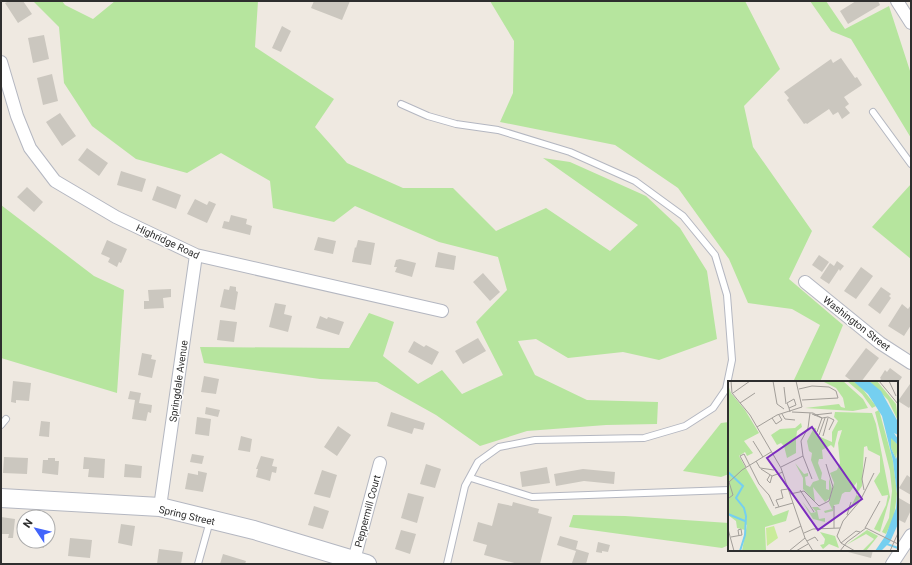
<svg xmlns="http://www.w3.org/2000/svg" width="912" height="565" font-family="Roboto,sans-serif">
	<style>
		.green { fill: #b6e59e }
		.building { fill: #cbc7bf }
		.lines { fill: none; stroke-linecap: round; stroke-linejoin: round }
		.service-casing { stroke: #b4b7c1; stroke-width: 8 }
		.minor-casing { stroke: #b4b7c1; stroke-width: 14 }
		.secondary-casing { stroke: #b4b7c1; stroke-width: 20 }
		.service { stroke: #fff; stroke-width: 6 }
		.minor { stroke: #fff; stroke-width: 12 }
		.secondary { stroke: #fff; stroke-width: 18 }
		.labels { text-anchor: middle; stroke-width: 3; stroke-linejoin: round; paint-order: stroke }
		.street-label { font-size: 10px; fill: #2e2e2e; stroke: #fff }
		.inset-river { fill: none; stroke: #75cff0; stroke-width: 2 }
		.inset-road { fill: none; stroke: #a29e99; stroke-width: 1 }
		.view { fill: #7b2cbf; fill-opacity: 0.15; stroke: #7b2cbf; stroke-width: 2 }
		.inset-edge { fill: none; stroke: #2e2e2e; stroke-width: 2 }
	</style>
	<rect width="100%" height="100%" fill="#efe9e1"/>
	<!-- green -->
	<path class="green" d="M33,1H62L65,5L93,19L115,1H258L255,47L334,99L315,127L347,163L403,188H453L496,231L546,208L610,251L638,225L543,158L570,162L646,196L680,228L707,271L717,339L659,360L623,352L568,358L536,339L518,341L535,375L587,400L658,402L657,424L606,425L527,431L480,446L436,415L377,382L320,379L204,363L200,347L349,348L369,313L394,322L383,356L418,384L442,370L462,394L503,375L476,322L507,290L498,257L439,242L355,206L334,222L273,208L270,181L221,153L187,173L136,159L92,126L64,83L59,27Z
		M490,1H745L780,69L744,106L753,147L812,231L789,279L843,325L820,382H793L820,325L792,309L748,303L729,259L678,188L615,145L500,122L513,93L514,41Z
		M810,1H826L845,29L889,6L911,74V138L851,39L831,31Z
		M911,184V259L872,227Z
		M1,205L94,276L124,290L117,393L1,358Z
		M729,422V474L721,477L683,471L721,423Z
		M573,515L625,516L729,523V545L722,548L569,527Z"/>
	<!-- building -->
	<path class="building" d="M9,1H23L32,14L18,23L5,3Z
		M314,1H350L342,20L311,8Z
		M856,1H878L880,5L848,24L840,11Z
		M282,26L291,31L281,52L272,48Z
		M44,35L49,59L33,63L28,38Z
		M841,58L855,78L857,77L862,85L844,97L849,104L845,107L850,113L842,119L838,112L833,115L829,109L807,124L806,123L804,124L787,100L789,98L784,92L831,59L833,63Z
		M52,74L58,101L43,105L37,78Z
		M60,113L76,136L62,146L46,122Z
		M87,148L108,163L99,176L78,160Z
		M121,171L146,179L142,192L117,185Z
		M157,186L181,195L176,209L152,200Z
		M27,187L43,202L34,212L17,197Z
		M195,199L207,205L209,201L216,204L207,223L187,214Z
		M231,215L247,219L246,224L252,226L250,235L222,228L224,221L229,222Z
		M318,237L336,241L333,254L314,250Z
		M107,240L127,249L121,263L119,262L117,267L108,262L110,258L101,254Z
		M358,240L375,243L371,265L352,262L355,247L356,248Z
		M438,252L456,256L454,270L435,267Z
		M819,255L829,262L822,272L812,265Z
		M400,259L416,263L412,277L395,272L397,267H394L396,260Z
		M837,261L844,266L840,271L839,269L829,284L820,278L830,263L834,266Z
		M861,267L873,276L856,299L844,291Z
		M483,273L500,292L490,301L473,282Z
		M230,286L236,287V291L238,292L235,310L220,307L224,289L229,290Z
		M881,287L891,294L889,296L891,298L880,314L868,305Z
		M171,289V297L163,298L164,308L144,309V301H149L148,290Z
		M275,303L286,305L284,314L292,316L288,332L269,327Z
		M902,304L908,309L911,305V325L904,336L888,326Z
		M320,316L327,319L328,317L344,322L339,335L316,328Z
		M220,320L237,322L234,342L217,340Z
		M478,338L486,351L463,364L455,351Z
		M414,341L424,347L426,345L439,352L432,365L408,352Z
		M866,348L879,358L861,382H853L845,376Z
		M142,353L152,355L151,359L156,360L152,378L138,375Z
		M890,368L902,377L897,385V382H879L881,379L880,378L885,370L887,372Z
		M204,376L219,379L216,394L201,392Z
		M13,381L31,383L29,401L16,400V403L11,402Z
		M910,384L911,385V405L909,408L898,401Z
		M130,391L141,393L139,403L152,405L151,413L148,412L146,421L132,419L135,400L128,399Z
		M206,407L220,410L218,417L205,414Z
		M391,412L425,423L423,430L414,428L412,434L387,426Z
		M197,417L211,419L209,436L195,434Z
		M41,421L50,422L49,437L39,436Z
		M338,426L351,435L337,456L324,447Z
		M241,436L252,439L250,452L238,450Z
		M192,454L204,456L202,464L190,462Z
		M261,456L274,459L272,466L277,467L276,473L272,472L270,481L256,477L258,469H256Z
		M4,457L28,458L27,474L3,473Z
		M84,457L105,459L104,478L88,477L89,469H83Z
		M48,458H55V461H59L58,475L42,473L43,460H48Z
		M125,464L142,466L141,478L124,477Z
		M426,464L441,469L435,488L420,484Z
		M547,467L550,483L522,487L520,472Z
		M583,469L615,472L614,484L584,481L556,486L554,474Z
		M322,470L337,475L330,498L314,494Z
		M198,471L207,473L203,492L185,489L188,473L198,475Z
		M907,475L911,478V495L899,488Z
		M408,493L424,497L417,523L401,518Z
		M899,498L911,505V510L905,523L897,519V500Z
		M513,502L539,509L538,513L552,517L540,564H518L484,555L487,545L473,541L478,522L492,526L498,503L512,506Z
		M314,506L329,511L323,529L308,525Z
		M1,517L15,519L13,538H8L9,534H1Z
		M121,524L135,526L132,546L118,543Z
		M401,530L416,534L410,554L395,549Z
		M560,536L578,541L576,549L589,553L586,564L572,563L576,551L557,545Z
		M70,538L92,540L90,558L68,556Z
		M32,541H47L46,546H44V548L33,546L34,544L31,543Z
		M598,542L610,545L608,552L602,551V553L596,552Z
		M159,549L183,552L181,564H157Z
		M849,550H873L871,558L848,552Z
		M223,554L246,561L245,564H220Z"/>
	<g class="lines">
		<defs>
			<path id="service" d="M401,104L428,116L456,124L498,130L570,152L635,181L683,216L715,255L727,295L732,360L726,389L713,408L685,426L644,438L535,440L499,447L478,462L465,486L447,564
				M873,112L911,164
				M1,425L6,419
				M471,478L532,497L729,490
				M198,564L210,521"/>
			<path id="minor" d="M897,1L911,23
				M1,62L17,116L30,148L55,181L116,217L196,255L442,311
				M805,282L880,343L911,363
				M160,507L196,255
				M354,560L380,463
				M892,564L911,535"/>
			<path id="secondary" d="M1,498L160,507L254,530L367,564"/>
		</defs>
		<!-- service casing -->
		<use href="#service" class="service-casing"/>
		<!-- minor casing -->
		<use href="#minor" class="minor-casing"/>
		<!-- secondary casing -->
		<use href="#secondary" class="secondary-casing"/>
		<!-- service -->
		<use href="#service" class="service"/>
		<!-- minor -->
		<use href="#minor" class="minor"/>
		<!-- secondary -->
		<use href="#secondary" class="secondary"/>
	</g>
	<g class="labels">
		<!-- street labels -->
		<g class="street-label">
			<text transform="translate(168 241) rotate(25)" y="4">Highridge Road</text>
			<text transform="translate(857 323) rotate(38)" y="4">Washington Street</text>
			<text transform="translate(178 381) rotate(-82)" y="4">Springdale Avenue</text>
			<text transform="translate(367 511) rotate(-75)" y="4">Peppermill Court</text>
			<text transform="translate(187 515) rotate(13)" y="4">Spring Street</text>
		</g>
	</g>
	<!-- overview -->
	<g transform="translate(728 381)">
		<rect width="170" height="170" fill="#efe9e1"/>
		<path d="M94,0H115L135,18L140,27L125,30L77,27L111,23L113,26L117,27L115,17L108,7ZM119,0H125L133,6L148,25L144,27L134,13ZM141,0H149L168,23L170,40L160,19ZM0,4L3,12L17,29L31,52L16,60L25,72L19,75L17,71L11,75L45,135L61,129L58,140L37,146L38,170H14L19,144L17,143V149L9,147L8,140L0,134ZM151,29L165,80L169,113L166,136L158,153L154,151L161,137L164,110L162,90L147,31ZM107,31L144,32L148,43L162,116L152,151L146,148L158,124L160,114L154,115L146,100L152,91V75L140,69L139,65L136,66L134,105L128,114L133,116L121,130L128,115L129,101L122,111H117L114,113L111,123L106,124L105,130L97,132L96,130L104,128L101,122L106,102L102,92L109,89L112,82L110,62L114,49L110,50L106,67L103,64L94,69L95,78H91L90,82L94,92L93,98L98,100V108L101,109V97L104,108L102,117L97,121L85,106L87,121L75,108V97L67,82L76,93L80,92V95L77,96L78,104L82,106L85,101L91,99L83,79L84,72L81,70L79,60L86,47H88V54L104,61V51L110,40L106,36ZM73,42L74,46L69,50L68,58V72L59,77L56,65L53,62L49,64L43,54L52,48L67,47ZM163,56L170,64L168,78L163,67ZM74,120L83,132L88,131L84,126H90L93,129H89L91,138L97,137V141L85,138ZM139,149L150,155L138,170H134L146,158L138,153L118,164ZM92,151L107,155L111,167L101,163L95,168L92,164L96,163L97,158Z" fill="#b6e59e"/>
		<path d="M46,145L50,157L39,165L38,147Z" fill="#c9ec9a"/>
		<path d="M125,0H141L153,10L170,41V54L166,52L170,58V64L163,57V67L168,78L170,73V143L162,161L153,170H147L158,154L168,127L169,113L165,80L154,35L140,13Z" fill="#75cff0"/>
		<path class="inset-river" d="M0,91L15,105L8,117L16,127L18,135L17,154L12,170M0,133L17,140M156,162L170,167"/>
		<path class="inset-road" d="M3,0L4,12L22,34L53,87L77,157L85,170M45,0L49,23L56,28M151,0L170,23M161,0L168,15M56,6L58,23M71,8L84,5L101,6L108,10L110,17L74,19M5,12L22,0M12,22L27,12M61,27L59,22L66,18L68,24L61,27L62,31M64,31L85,32L94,37L84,33M82,32L80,47L73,60L75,75L84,98M54,33L57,38L67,39M86,34L104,32M44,37L48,43L54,39L51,34M29,46L49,34L74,26L68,0M89,51L94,37L100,36L106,39L101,49M91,54L97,37M95,55L100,37M25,60L35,76M28,80L32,87L46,89M18,86L12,75L16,73L31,103L41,114L46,125M53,86L75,75M33,88L44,95L55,91M42,94L39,99L42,102L44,95M0,102L14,89L43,71M72,109L86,131M136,109L134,98L138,76M62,113L76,110L91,125L101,120L105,106L98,83M0,115L1,117L5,114L1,101M51,126L48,119L55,117L53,109L60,108M47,127L65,122M119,134L123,121M106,147V125M137,147L152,120M0,148L6,170M61,151L73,145M76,152L85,148L112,147M3,156L14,154L13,148L10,149L11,155M79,160L87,156L90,160M113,162L128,150L132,151M61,170L77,157M68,170L80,163M112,170L119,161L138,147L170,163M127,170L113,162L109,155L115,140L132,120L146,92M162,170L170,152"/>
		<path class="view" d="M84,46L134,118L90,149L39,77Z"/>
		<rect width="170" height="170" class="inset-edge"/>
	</g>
	<!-- border -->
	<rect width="912" height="565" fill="none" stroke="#2e2e2e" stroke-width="4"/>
	<!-- north arrow -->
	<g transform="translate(36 529) rotate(305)"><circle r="19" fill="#ffffff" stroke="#ababab"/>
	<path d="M0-3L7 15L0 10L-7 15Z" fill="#4264fb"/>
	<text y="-6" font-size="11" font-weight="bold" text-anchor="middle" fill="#2e2e2e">N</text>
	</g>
</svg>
